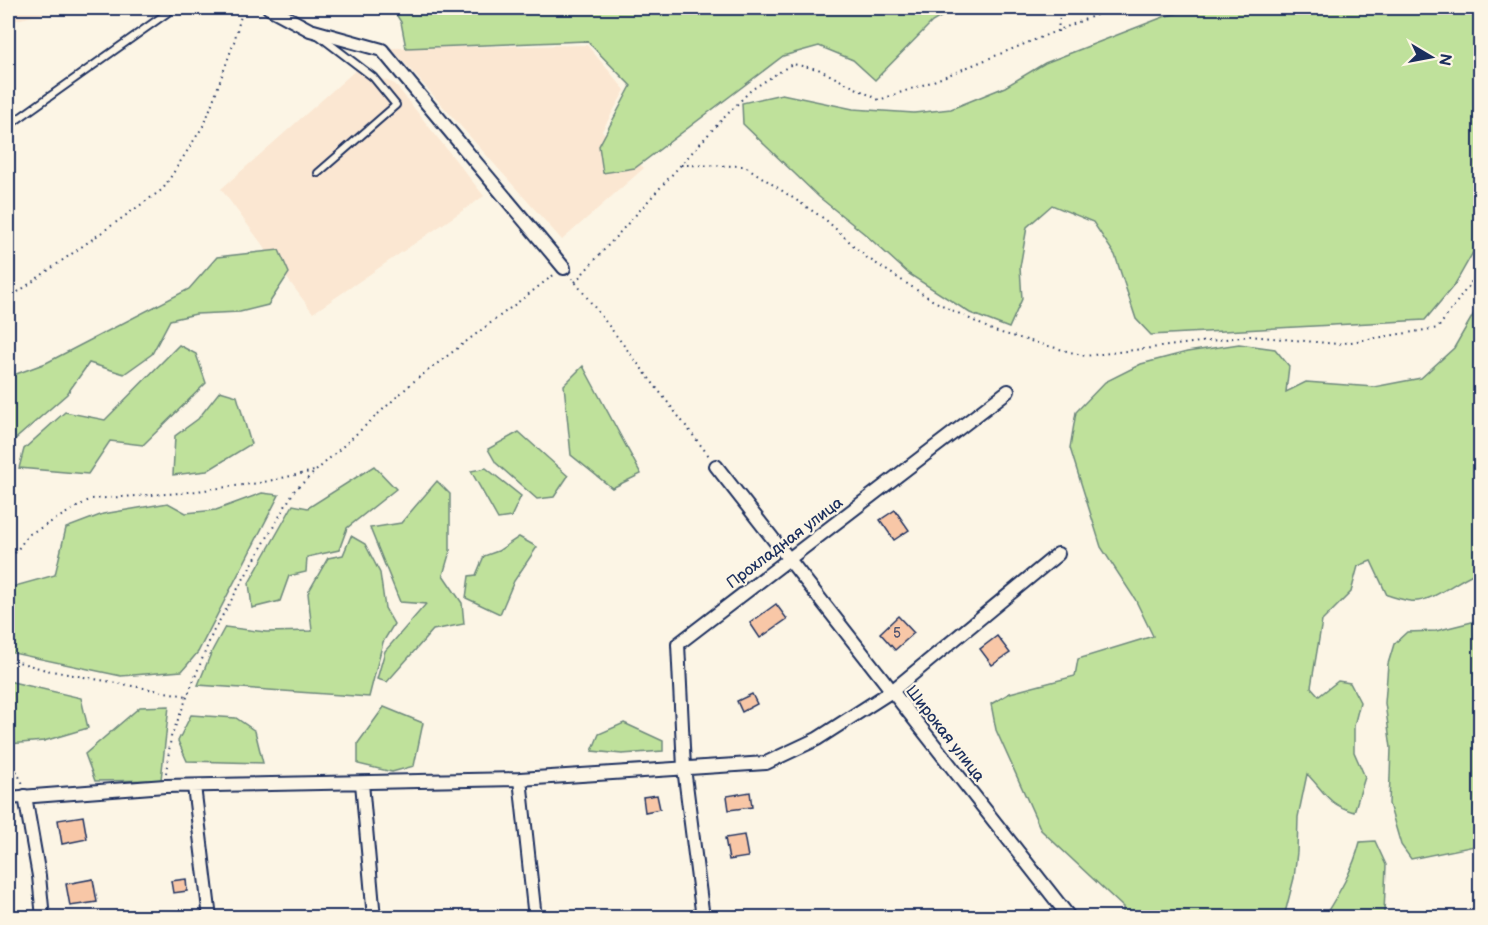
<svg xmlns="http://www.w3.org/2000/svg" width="1488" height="925" font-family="'Balsamiq Sans',sans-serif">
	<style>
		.built { fill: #fbe7d2 }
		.green { fill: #bfe19b; stroke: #6d887c; stroke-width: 1.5 }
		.building { fill: #f8c7a7; stroke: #1b2f5e; stroke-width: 1.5 }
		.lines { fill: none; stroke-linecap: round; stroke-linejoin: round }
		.lane-casing { stroke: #1b2f5e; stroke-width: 10 }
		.street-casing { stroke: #1b2f5e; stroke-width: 16 }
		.path { stroke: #1b2f5e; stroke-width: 2; stroke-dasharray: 1.5 4.5; stroke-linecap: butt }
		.lane { stroke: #fcf5e5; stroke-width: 6 }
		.street { stroke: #fcf5e5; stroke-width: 12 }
		.labels { text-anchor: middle; stroke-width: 4.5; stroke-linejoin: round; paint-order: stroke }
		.number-label { font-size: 14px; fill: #525570 }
		.street-label { font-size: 16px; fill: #1b2f5e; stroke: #fcf5e5 }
	</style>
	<rect width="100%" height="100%" fill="#fcf5e5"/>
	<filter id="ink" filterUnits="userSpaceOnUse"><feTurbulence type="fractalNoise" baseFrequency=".0167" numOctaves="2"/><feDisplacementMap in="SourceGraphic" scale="12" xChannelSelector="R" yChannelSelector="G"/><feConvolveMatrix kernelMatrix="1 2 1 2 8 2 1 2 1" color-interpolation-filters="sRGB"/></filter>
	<g filter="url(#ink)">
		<!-- built -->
		<path class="built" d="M8,8H67L8,22Z
			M587,45L625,90L602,131L644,168L562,240L391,48Z
			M357,69L395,84L484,196L313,313L221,189Z"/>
		<!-- green -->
		<path class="green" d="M392,8H956L932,22L875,80L853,60L819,46L783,56L635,168L603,173L599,146L631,86L587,41L406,48L401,22Z
			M1201,8H1480V240L1455,284L1425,320L1151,335L1136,319L1115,255L1093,222L1052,205L1027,227L1020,267L1022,299L1009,328L970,313L909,274L866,235L819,197L743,124L742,103L782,94L853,109L914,113L951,109L1005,87L1045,63L1166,16Z
			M279,250L289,273L268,305L240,312L196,314L170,320L152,354L124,374L89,363L67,394L12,442H8V377L46,363L189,289L217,257Z
			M1480,303V571C1458,578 1433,604 1410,601C1403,600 1394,597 1387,595L1371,561L1358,566L1351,592L1322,621L1311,687L1319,696L1338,681L1350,683L1360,702L1354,726V752L1365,777L1354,812C1327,804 1325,792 1307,774L1298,817L1297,852L1294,878L1284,917H1123V907L1041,830L996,730L991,704L1010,693L1075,676L1078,659L1153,636L1135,599L1101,547L1070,448L1076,412L1105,382L1141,364L1187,352L1239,344L1275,349L1289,366L1286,392L1306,382L1374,387L1421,378L1454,348Z
			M179,345L196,354L206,383L143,445L110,441L88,474L19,468L24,449L65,412L105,420Z
			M583,366L641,474L612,488L571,455L564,385Z
			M220,391L237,396L251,444L207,471L173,475L175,436L198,419Z
			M519,432L568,476L554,497L537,499L496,463L488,449Z
			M374,466L396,489L347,528L339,550L307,557L306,572L289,576L280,601L252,608L249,583L293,505L308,508Z
			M486,468L521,496L511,517L498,519L471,471Z
			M437,481L450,494V551L443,575L462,603L464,624L433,630L387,682L377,679L385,651L426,604L400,602L370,528L401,523Z
			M262,493L279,495L198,652L182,671L121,676L8,652V588L55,575L66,528L103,514L168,503L186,513L216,510Z
			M351,536L365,544L380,573L385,608L394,624L383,642L369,697L198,685L212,651L225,627L266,632L312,631L308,593L328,558L343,555Z
			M519,537L537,547L514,581L500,614L466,598L469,576L476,575L484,556L498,551Z
			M1480,620V845L1411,859L1401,845L1389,804L1391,748L1385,703L1388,664L1394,644L1407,632L1436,631Z
			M8,681L81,698L88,728L44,741L9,744L8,741Z
			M169,706L161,780L95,781L85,754L140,707Z
			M384,707L423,723L414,766L392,772L358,764V743Z
			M191,715L236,718L255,731L263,763L187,761L178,741Z
			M624,723L663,741V751L622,754L592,751L599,734Z
			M1375,841L1386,865L1384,913L1382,917H1324C1339,893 1353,870 1360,842Z"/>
		<!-- building -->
		<path class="building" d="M895,510L909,530L894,540L880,520Z
			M776,604L787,619L760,638L750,623Z
			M898,616L914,633L895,650L880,633Z
			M997,636L1010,653L992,665L980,649Z
			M752,694L757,704L742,712L737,701Z
			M750,792L752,807L729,810L727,796Z
			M657,795L660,809L645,812L643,797Z
			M83,816L87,839L62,844L58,820Z
			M744,835L748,857L729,860L725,838Z
			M93,879L97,902L70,906L66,884Z
			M186,879L187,891L173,893L171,881Z"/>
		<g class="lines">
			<defs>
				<path id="lane" d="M8,126L174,8
					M318,173L396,105L373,77L318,35"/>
				<path id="street" d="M269,8L310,30L382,50L564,268
					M716,466L892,691L1058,554
					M520,779L535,918
					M362,783L374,918
					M194,786L210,918
					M25,796L39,876L43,918
					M8,798L165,786L520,779L766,763L817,739L892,691L1070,918
					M703,918L684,768L678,644L1008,391"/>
			</defs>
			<!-- lane casing -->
			<use href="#lane" class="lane-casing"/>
			<!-- street casing -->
			<use href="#street" class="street-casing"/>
			<!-- path -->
			<path class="path" d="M1058,32L1060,8
				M681,165L745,166L826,220L866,257L932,300L994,331L1085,356L1250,336L1338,344L1438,328L1480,270
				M572,278L709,456
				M575,282L715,127L751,90L792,64L818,69L879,100L931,82L1113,8
				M8,299L163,189L205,123L234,42L243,8
				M8,563L28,535L91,499L181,493L259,483L314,471
				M8,659L46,670L187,696
				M8,755L23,784
				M166,773L171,737L213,632L294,491L413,382L555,274"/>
			<!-- lane -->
			<use href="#lane" class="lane"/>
			<!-- street -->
			<use href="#street" class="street"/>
		</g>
	</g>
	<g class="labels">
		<!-- number labels -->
		<g class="number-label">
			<text x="897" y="638">5</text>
		</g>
		<!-- street labels -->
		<g class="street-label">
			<text transform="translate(784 542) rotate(-37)" y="6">Прохладная улица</text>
			<text transform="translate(946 733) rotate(52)" y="6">Широкая улица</text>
		</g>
	</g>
	<!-- margin -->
	<rect width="1488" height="925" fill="none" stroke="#fcf5e5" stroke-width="30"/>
	<rect x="15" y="15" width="1458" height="895" fill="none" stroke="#1b2f5e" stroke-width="2" filter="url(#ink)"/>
	<!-- north arrow -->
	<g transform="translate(1431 57) rotate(100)" stroke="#fcf5e5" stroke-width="4.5" paint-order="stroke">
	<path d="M0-4.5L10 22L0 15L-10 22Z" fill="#1b2f5e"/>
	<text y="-9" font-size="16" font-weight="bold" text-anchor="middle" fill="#1b2f5e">N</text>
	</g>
</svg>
